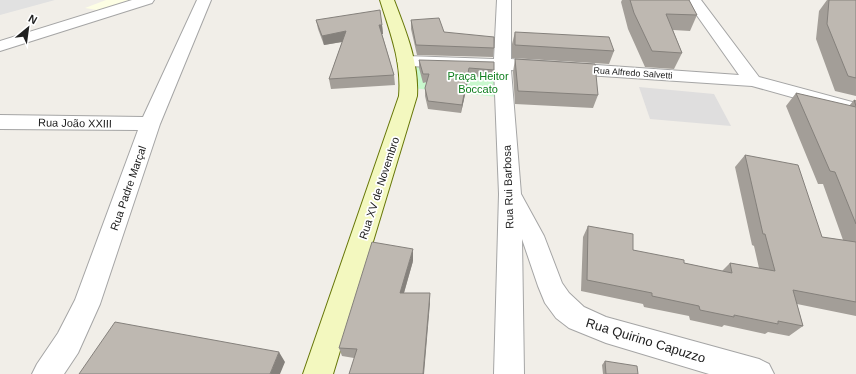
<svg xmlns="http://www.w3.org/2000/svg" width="856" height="374" font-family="Arial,sans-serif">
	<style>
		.residential { fill: #dfdede }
		.education { fill: #fdfee4 }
		.park { fill: #c8f8cd }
		.parking { fill: #e1e1e1 }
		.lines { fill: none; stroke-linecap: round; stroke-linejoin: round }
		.minor-casing { stroke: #a5a5a5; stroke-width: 2 }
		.secondary-casing { stroke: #677708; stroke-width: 2 }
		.minor { fill: #fff; fill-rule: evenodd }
		.secondary { fill: #f3f8bf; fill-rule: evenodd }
		.wall { fill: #a39e98 }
		.shaded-wall { fill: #85817c }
		.building { fill: #beb8b1; stroke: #85817c }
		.labels { text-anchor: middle; stroke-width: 3.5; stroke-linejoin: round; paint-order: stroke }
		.far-street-label { font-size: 9px; fill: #212121; stroke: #fff }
		.park-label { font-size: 11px; fill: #0f7e1d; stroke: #fff }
		.street-label { font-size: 11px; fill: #212121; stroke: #fff }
		.near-street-label { font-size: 13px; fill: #212121; stroke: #fff }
	</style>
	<rect width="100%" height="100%" fill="#f1eee8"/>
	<!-- residential -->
	<path class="residential" d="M639,87L714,94L731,126L650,119Z"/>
	<!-- education -->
	<path class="education" d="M106,0H147L109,12L85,8Z"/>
	<!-- park -->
	<path class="park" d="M409,63L498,71V97L412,88Z"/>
	<!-- parking -->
	<path class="parking" d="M0,0H55L0,15Z"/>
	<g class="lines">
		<defs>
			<path id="minor" d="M132,0H154L152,3L0,51V41Z
				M197,0H211L160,124L100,304L78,353L64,374H32L37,364L58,333L75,300L138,130L0,129V115L143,117Z
				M497,0H511V59L739,75L686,0H701L759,77L856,103V115L752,86L511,70L521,194L544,236L562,283L569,293L584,307L606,317L759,359L769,364L774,374H709L606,343L569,328L556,318L545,303L538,286L522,239L524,374H494L499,194L494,69L406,66L400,65L397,61L400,57L406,56L494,59Z"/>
			<path id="secondary" d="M380,0H394C406,32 419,62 417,96L333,374H303L399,96C402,62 390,32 380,0Z"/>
		</defs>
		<!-- minor casing -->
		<use href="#minor" class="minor-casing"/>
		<!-- secondary casing -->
		<use href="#secondary" class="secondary-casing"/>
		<!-- minor -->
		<use href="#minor" class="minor"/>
		<!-- secondary -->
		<use href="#secondary" class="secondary"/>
	</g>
	<!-- wall -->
	<path class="wall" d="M622,0H689L697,15L690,31L673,30L682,53L674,69L645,67L628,29L621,2Z
		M827,0H856V96L835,91L816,39L819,11Z
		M316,20L382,25L383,34H382L394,75L395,85L331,89L329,79L342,42L324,45L318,29Z
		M411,20L444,32L494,48L493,57L417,55L411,29Z
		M515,32L614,51L609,64L512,58V44Z
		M515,59L598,95L593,108L515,104L513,72Z
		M419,60L494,70L493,78L469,76L461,113L428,109L425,96V88L427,82L423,83L419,68Z
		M796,93L849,106L854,100L856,101V316L797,304L803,326L789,336L768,332L765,334L724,325L722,327L690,320L689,316L644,307L643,304L581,291L583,237L588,226L633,250L684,263L722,271L730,263L759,268L754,246L752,245L735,167L745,155L822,237L843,240L823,184H818L786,106Z
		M413,261L404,293L430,303L354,358L342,356L339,348Z
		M605,361L638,374H603L602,365Z"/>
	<!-- shaded-wall -->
	<path class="shaded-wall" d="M379,25H382L383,34H380Z
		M346,31L347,41L324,45L322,36Z
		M469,68V76L461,113L462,105Z
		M413,249V261L401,303L400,293Z
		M430,293V303L424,374H423Z
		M279,352L285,362L280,374H270Z"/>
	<!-- building -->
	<path class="building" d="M630,0H689L697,15L666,14L682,53L652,51L634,13Z
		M829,0H856V78L848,76L827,24Z
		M380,10L382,25H379L394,75L329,79L346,31L322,36L316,20Z
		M439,18L444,32L494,37V48L416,45L411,20Z
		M515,32L609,37L614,51L515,45Z
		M515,59L595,64L598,95L518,91Z
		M419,60L494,62V70L469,68L462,105L428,101L425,88L429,74H423Z
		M796,93L856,107V224L835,172L830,171Z
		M854,100L856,101V106Z
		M745,155L798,165L822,237L856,242V302L793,290L803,326L778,321V324L734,315V317L700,310L699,306L652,296V293L587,280L588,226L633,234V250L684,260V263L732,273L730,263L775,271L765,234H763Z
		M372,242L413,249L400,293H430L423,374H349L357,349L339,348Z
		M115,322L279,352L270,374H79Z
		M605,361L637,366L638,374H606Z"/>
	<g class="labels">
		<!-- far-street labels -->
		<g class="far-street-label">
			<text transform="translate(633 73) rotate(4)" y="3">Rua Alfredo Salvetti</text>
		</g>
		<!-- park labels -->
		<g class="park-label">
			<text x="478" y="80">Praça Heitor<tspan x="478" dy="13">Boccato</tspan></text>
		</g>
		<!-- street labels -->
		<g class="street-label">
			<text transform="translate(75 123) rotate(1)" y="4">Rua João XXIII</text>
			<text transform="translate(508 187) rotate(-92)" y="4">Rua Rui Barbosa</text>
			<text transform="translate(128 188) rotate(-71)" y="4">Rua Padre Marçal</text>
			<text transform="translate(379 188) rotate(-72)" y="4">Rua XV de Novembro</text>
		</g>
		<!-- near-street labels -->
		<g class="near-street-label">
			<text transform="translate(646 340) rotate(17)" y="5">Rua Quirino Capuzzo</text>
		</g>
	</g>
	<!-- north arrow -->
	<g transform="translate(28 28) rotate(29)" stroke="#ffffff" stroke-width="3" paint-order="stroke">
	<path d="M0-3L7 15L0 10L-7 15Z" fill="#212121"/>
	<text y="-6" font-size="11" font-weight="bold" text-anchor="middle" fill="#212121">N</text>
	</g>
</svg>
